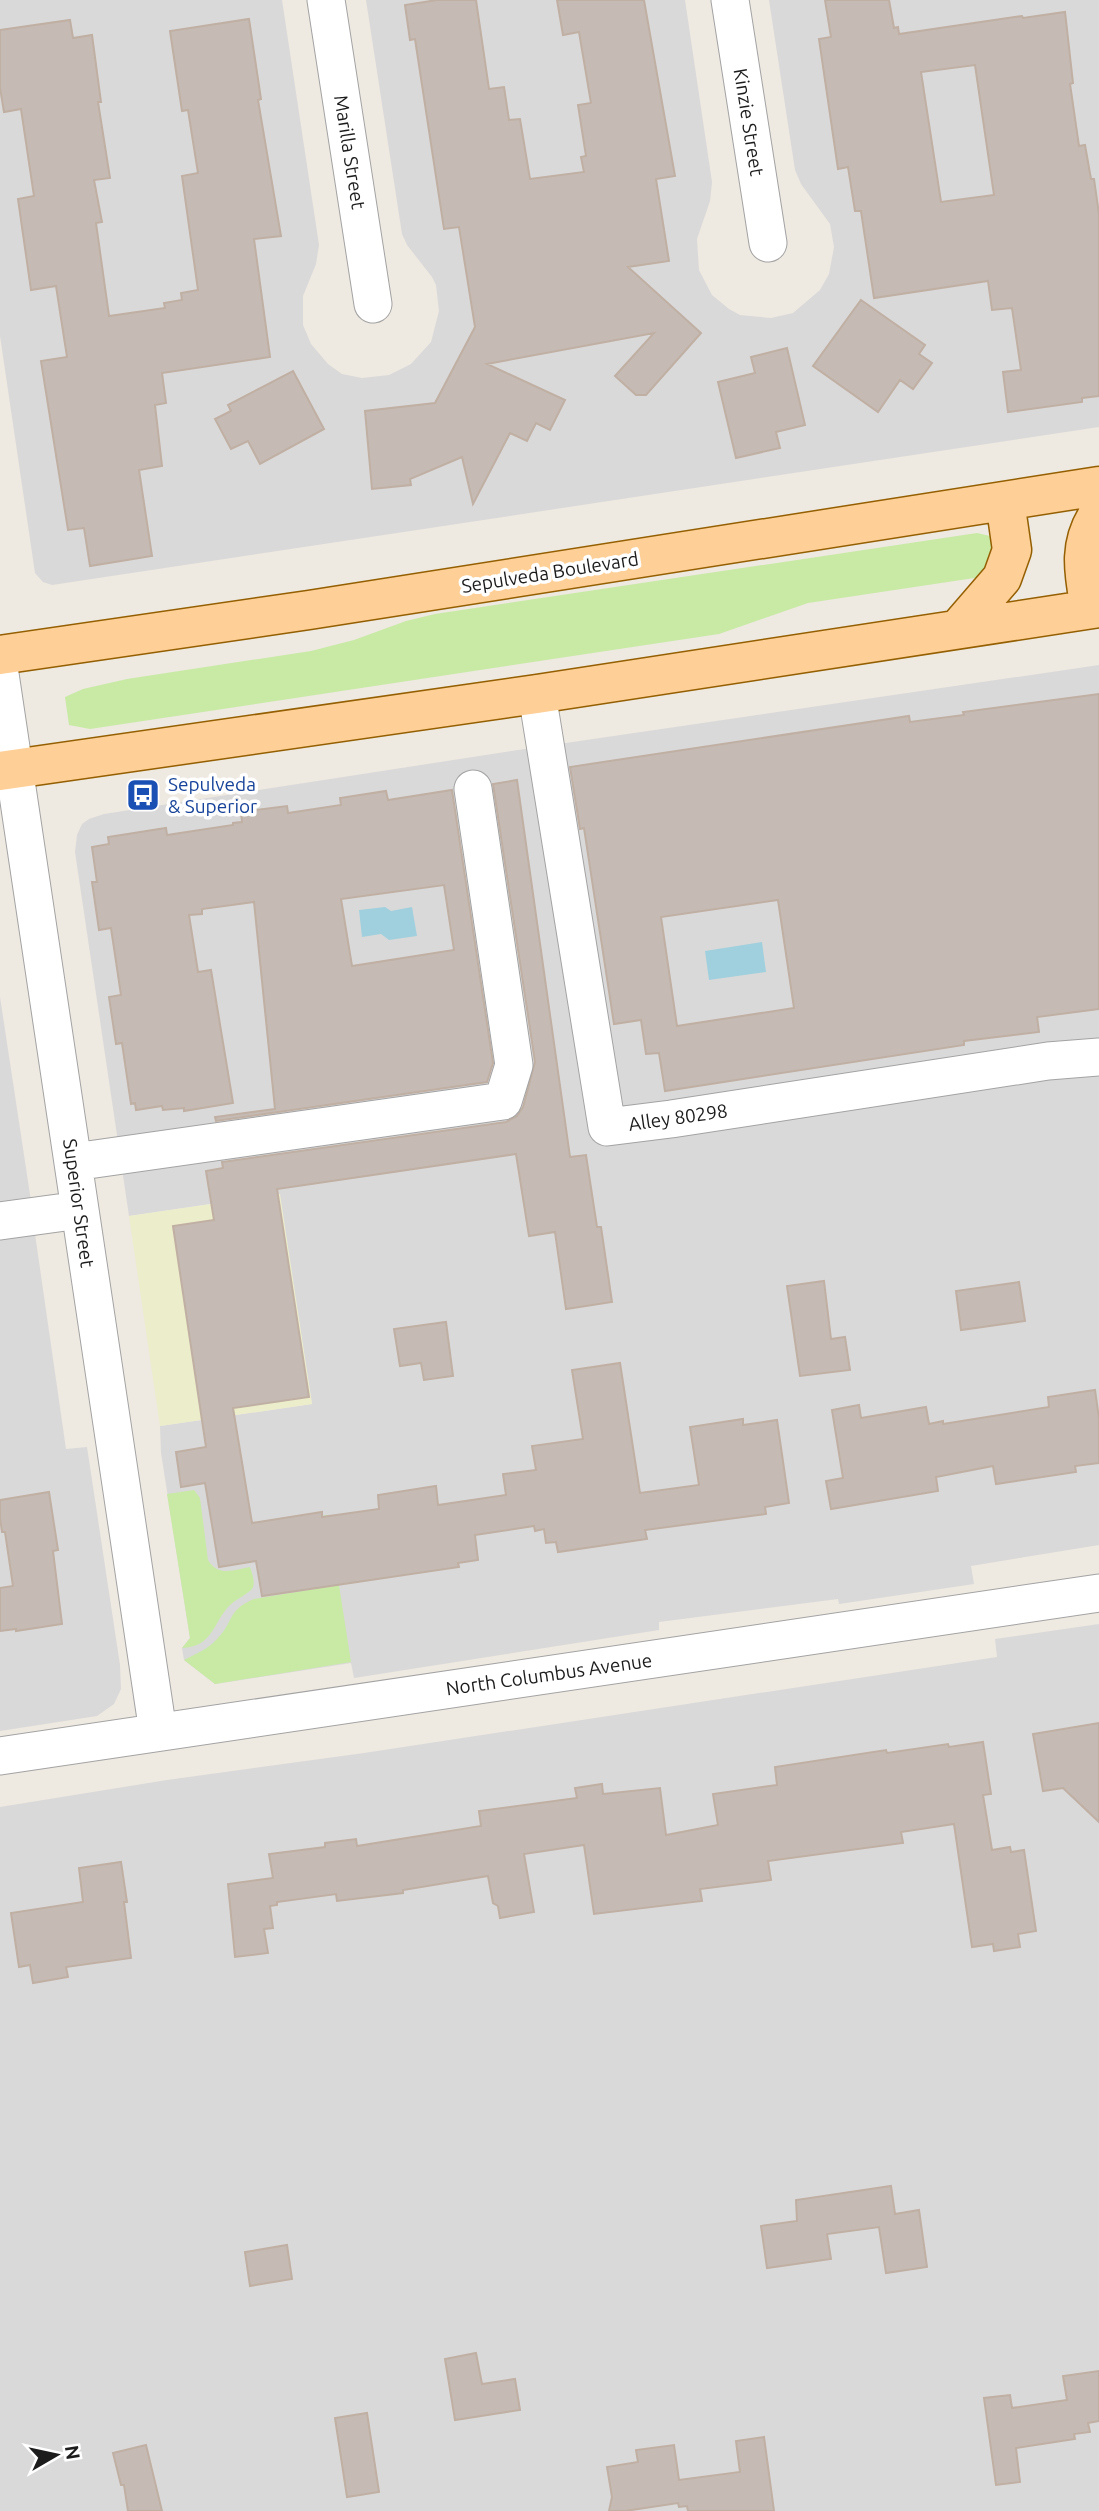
<svg xmlns="http://www.w3.org/2000/svg" width="1099" height="2511" font-family="Ubuntu,sans-serif">
	<style>
		.residential { fill: #dad9d9 }
		.farmland { fill: #ecedcb }
		.grass { fill: #c8eaa5 }
		.water { fill: #a0d0dd }
		.building { fill: #c5bbb4; stroke: #c0afa3; stroke-width: 2; fill-rule: evenodd }
		.lines { fill: none; stroke-linecap: round; stroke-linejoin: round }
		.minor-casing { stroke: #a3a3a3; stroke-width: 39 }
		.major-casing { stroke: #945f00; stroke-width: 41 }
		.minor { stroke: #fff; stroke-width: 37 }
		.major { stroke: #fecf96; stroke-width: 38 }
		.labels { text-anchor: middle; stroke-width: 7; stroke-linejoin: round; paint-order: stroke }
		.street-label { font-size: 19px; fill: #1c1c1c; stroke: #fff }
		.transit-label { font-size: 19px; fill: #164399; stroke: #fff; text-anchor: start }
	</style>
	<rect width="100%" height="100%" fill="#eee9e1"/>
	<!-- residential -->
	<path class="residential" d="M0,0H282L319,245L316,264L303,296V325L311,344L328,364L342,374L362,378L389,375L411,364L431,342L439,311L436,285L432,277L407,245L402,234L366,0H685L712,182L710,201L697,239L699,270L712,295L729,309L740,315L771,318L793,313L820,290L829,274L834,247L830,224L801,184L795,170L769,0H1099V427L52,585L43,582L35,573L0,336Z
		M1099,665V1545L971,1566L974,1584L839,1604L838,1599L659,1622V1630L354,1678L351,1663L215,1684L184,1660L182,1648L190,1638L161,1453L160,1426L312,1404L279,1194L129,1216L75,852L77,835L82,824L89,819L104,814L518,750Z
		M0,997L31,1201L0,1206Z
		M35,1234L66,1449L87,1447L120,1665L121,1689L114,1704L97,1716L0,1731V1239Z
		M1099,1624V2511H0V1807L167,1780L364,1753L997,1657L995,1639Z"/>
	<!-- farmland -->
	<path class="farmland" d="M280,1194L312,1404L160,1426L129,1216Z"/>
	<!-- grass -->
	<path class="grass" d="M977,533L990,536L997,543L981,577L808,603L719,634L90,729L69,725L65,697L83,689L127,679L311,651L354,640L406,621L435,614Z
		M194,1490L200,1498L208,1560C218,1577 234,1570 250,1567C252,1573 256,1583 252,1589C246,1595 236,1599 229,1606C213,1623 213,1647 182,1648L190,1638L167,1494Z
		M328,1515L351,1662L215,1684L184,1660C196,1654 208,1649 217,1639C234,1622 227,1610 254,1599L333,1586L322,1516Z"/>
	<!-- water -->
	<path class="water" d="M385,907L391,911L412,907L417,936L389,940L381,934L362,937L359,910Z
		M762,942L766,972L709,980L705,951Z"/>
	<!-- building -->
	<path class="building" d="M437,0H476L489,89L504,87L509,120L520,119L530,179L584,172L581,157L586,156L578,105L591,103L579,32L563,35L557,0H644L675,176L656,179L669,261L628,267L701,333L646,395H636L615,376L654,333L487,364L565,400L550,430L536,423L527,441L510,433L473,504L462,457L410,479L411,485L372,489L365,411L435,403L475,327L459,227L444,229L415,39L410,40L405,5Z
		M825,0H889L894,28L898,27L899,34L1022,16L1023,18L1065,12L1073,83L1070,84L1079,146L1085,145L1091,179H1094L1099,214V396L1082,398V402L1008,412L1003,372L1021,370L1012,308L992,310L988,281L874,298L861,211H855L848,167L838,169L819,39L831,37ZM975,65L994,195L941,202L921,72Z
		M249,19L261,99L258,100L281,236L254,239L270,357L162,373L166,403L155,405L162,466L139,470L152,556L90,566L84,528L68,530L41,361L67,357L56,286L31,290L18,199L34,196L21,109L4,112L0,88V30L70,20L73,38L92,35L101,102H98L110,178L94,180L102,222L96,223L109,316L165,308L164,303L182,300L181,293L198,290L182,176L198,173L188,110L182,111L170,31Z
		M861,300L925,345L919,354L932,363L913,389L900,380L878,412L813,366Z
		M787,348L805,425L776,432L780,448L736,458L718,382L755,373L751,357Z
		M293,371L324,429L260,464L248,441L231,449L215,419L231,411L228,405Z
		M1099,694V1009L1037,1017L1039,1032L964,1041V1045L665,1091L659,1053L646,1054L641,1020L614,1024L584,828L580,829L570,767L909,716L910,722L964,715L963,712ZM778,900L794,1008L677,1026L661,917Z
		M517,780L570,1157L586,1155L597,1227H601L612,1302L566,1309L555,1232L529,1236L516,1154L277,1189L309,1397L233,1408L252,1523L322,1512V1517L379,1509L378,1495L436,1486L438,1505L506,1495L503,1474L536,1470L532,1446L583,1439L572,1370L620,1363L640,1493L699,1485L690,1427L743,1419V1425L777,1420L789,1503L765,1507L766,1514L645,1530L647,1539L558,1552L556,1542L546,1543L544,1529L535,1531L534,1526L475,1535L478,1560L458,1563L459,1567L262,1596L256,1561L219,1567L205,1483L181,1487L176,1452L206,1447L173,1226L214,1220L206,1171L223,1168L222,1162L506,1122L517,1116L523,1107L535,1062L493,784Z
		M452,790L493,1063L487,1082L216,1121L215,1117L275,1109L254,902L202,909V914L189,915L198,972L211,970L233,1103L184,1111V1108L163,1110L162,1106L136,1110L135,1103L131,1104L122,1043L116,1044L109,997L121,995L111,928L99,930L92,882H97L92,847L109,844L108,837L166,828L167,835L233,825V823L242,822L241,812L287,806L288,813L341,805L340,798L386,791L388,800ZM444,885L454,950L352,966L341,899Z
		M824,1281L831,1339L845,1337L850,1370L800,1376L787,1286Z
		M1019,1282L1025,1321L961,1330L956,1291Z
		M446,1322L453,1376L424,1380L421,1363L400,1366L394,1329Z
		M1095,1390L1099,1418V1463L1075,1466L1076,1472L996,1484L993,1466L936,1477L938,1491L831,1509L826,1481L843,1478L832,1410L859,1405L861,1418L926,1407L929,1424L943,1421V1424L1049,1407L1048,1397Z
		M49,1492L58,1550L53,1551L62,1624L16,1631V1629L0,1631V1588L13,1586L5,1532H2L0,1518V1500Z
		M1099,1723V1822L1063,1788L1043,1791L1033,1734Z
		M983,1742L991,1794L983,1795L992,1850L1010,1847L1011,1852L1024,1850L1036,1931L1018,1934L1020,1947L994,1951L993,1944L972,1947L954,1824L901,1832L903,1843L768,1861L771,1880L700,1889L702,1901L594,1914L584,1845L524,1854L534,1912L500,1918L498,1906L493,1903L488,1876L403,1890V1893L337,1901L336,1894L277,1902V1905L270,1906L273,1928L264,1929L268,1953L235,1957L228,1884L273,1878L269,1854L325,1847V1843L356,1839L357,1846L481,1826L479,1811L577,1798L575,1788L602,1784L603,1794L660,1788L666,1835L718,1825L713,1794L777,1785L775,1767L886,1750L887,1753L948,1744L949,1747Z
		M121,1862L127,1902H124L131,1958L66,1967L68,1977L33,1983L30,1965L19,1967L11,1913L83,1902L79,1868Z
		M891,2186L895,2214L919,2210L927,2267L886,2273L879,2227L827,2234L831,2259L767,2268L761,2226L797,2221L796,2200Z
		M287,2245L292,2279L250,2286L245,2252Z
		M476,2353L482,2384L515,2379L520,2410L455,2420L445,2359Z
		M1099,2371V2421L1088,2423L1090,2432L1074,2434L1075,2439L1016,2448L1020,2482L996,2485L984,2398L1010,2395L1012,2408L1067,2400L1063,2376Z
		M367,2413L379,2492L347,2497L335,2418Z
		M764,2437L774,2511H688L687,2506L679,2507L678,2503L625,2511H609L612,2497L607,2467L638,2462L636,2450L674,2445L679,2480L740,2472L736,2441Z
		M146,2445L162,2511H128L124,2485H121L113,2453Z"/>
	<g class="lines">
		<defs>
			<path id="minor" d="M326,0L373,304
				M730,0L768,243
				M0,674L158,1732
				M537,694L607,1127L671,1119L1048,1061L1099,1057
				M74,1162L503,1101L514,1065L473,789
				M0,1221L80,1210
				M0,1756L1099,1593"/>
			<path id="major" d="M1090,609C1084,574 1077,545 1099,513
				M958,629L1002,578L1012,550L1005,501
				M0,655L309,610L1099,486
				M0,771L537,694L1099,608"/>
		</defs>
		<!-- minor casing -->
		<use href="#minor" class="minor-casing"/>
		<!-- major casing -->
		<use href="#major" class="major-casing"/>
		<!-- minor -->
		<use href="#minor" class="minor"/>
		<!-- major -->
		<use href="#major" class="major"/>
	</g>
	<!-- icons -->
	<defs>
		<symbol id="bus-square" viewBox="-11 -11 22 22"><rect x="-9" y="-9" width="18" height="18" rx="4" fill="#1a4fb4" stroke="#fff"/><path d="M-5-6H5V4H4V6H2V4H-2V6H-4V4H-5ZM-3.5-4V0h7V-4ZM-3.5 1.2v1.5H-2V1.2ZM2 1.2v1.5H3.5V1.2Z" fill="#fff"/></symbol>
	</defs>
	<g fill-rule="evenodd">
		<use href="#bus-square" x="124" y="776" width="38" height="38"/>
	</g>
	<g class="labels">
		<!-- street labels -->
		<g class="street-label">
			<text transform="translate(749 122) rotate(81)" y="7">Kinzie Street</text>
			<text transform="translate(350 152) rotate(81)" y="7">Marilla Street</text>
			<text transform="translate(550 572) rotate(-9)" y="7">Sepulveda Boulevard</text>
			<text transform="translate(678 1117) rotate(-8)" y="7">Alley 80298</text>
			<text transform="translate(79 1203) rotate(82)" y="7">Superior Street</text>
			<text transform="translate(549 1674) rotate(-8)" y="7">North Columbus Avenue</text>
		</g>
		<!-- transit labels -->
		<g class="transit-label">
			<text x="168" y="791">Sepulveda<tspan x="168" dy="22">&amp; Superior</tspan></text>
		</g>
	</g>
	<!-- north arrow -->
	<g transform="translate(56 2455) rotate(81)" stroke="#ffffff" stroke-width="5" paint-order="stroke">
	<path d="M0-5L12 26L0 18L-12 26Z" fill="#1c1c1c"/>
	<text y="-10" font-size="19" font-weight="bold" text-anchor="middle" fill="#1c1c1c">N</text>
	</g>
</svg>
